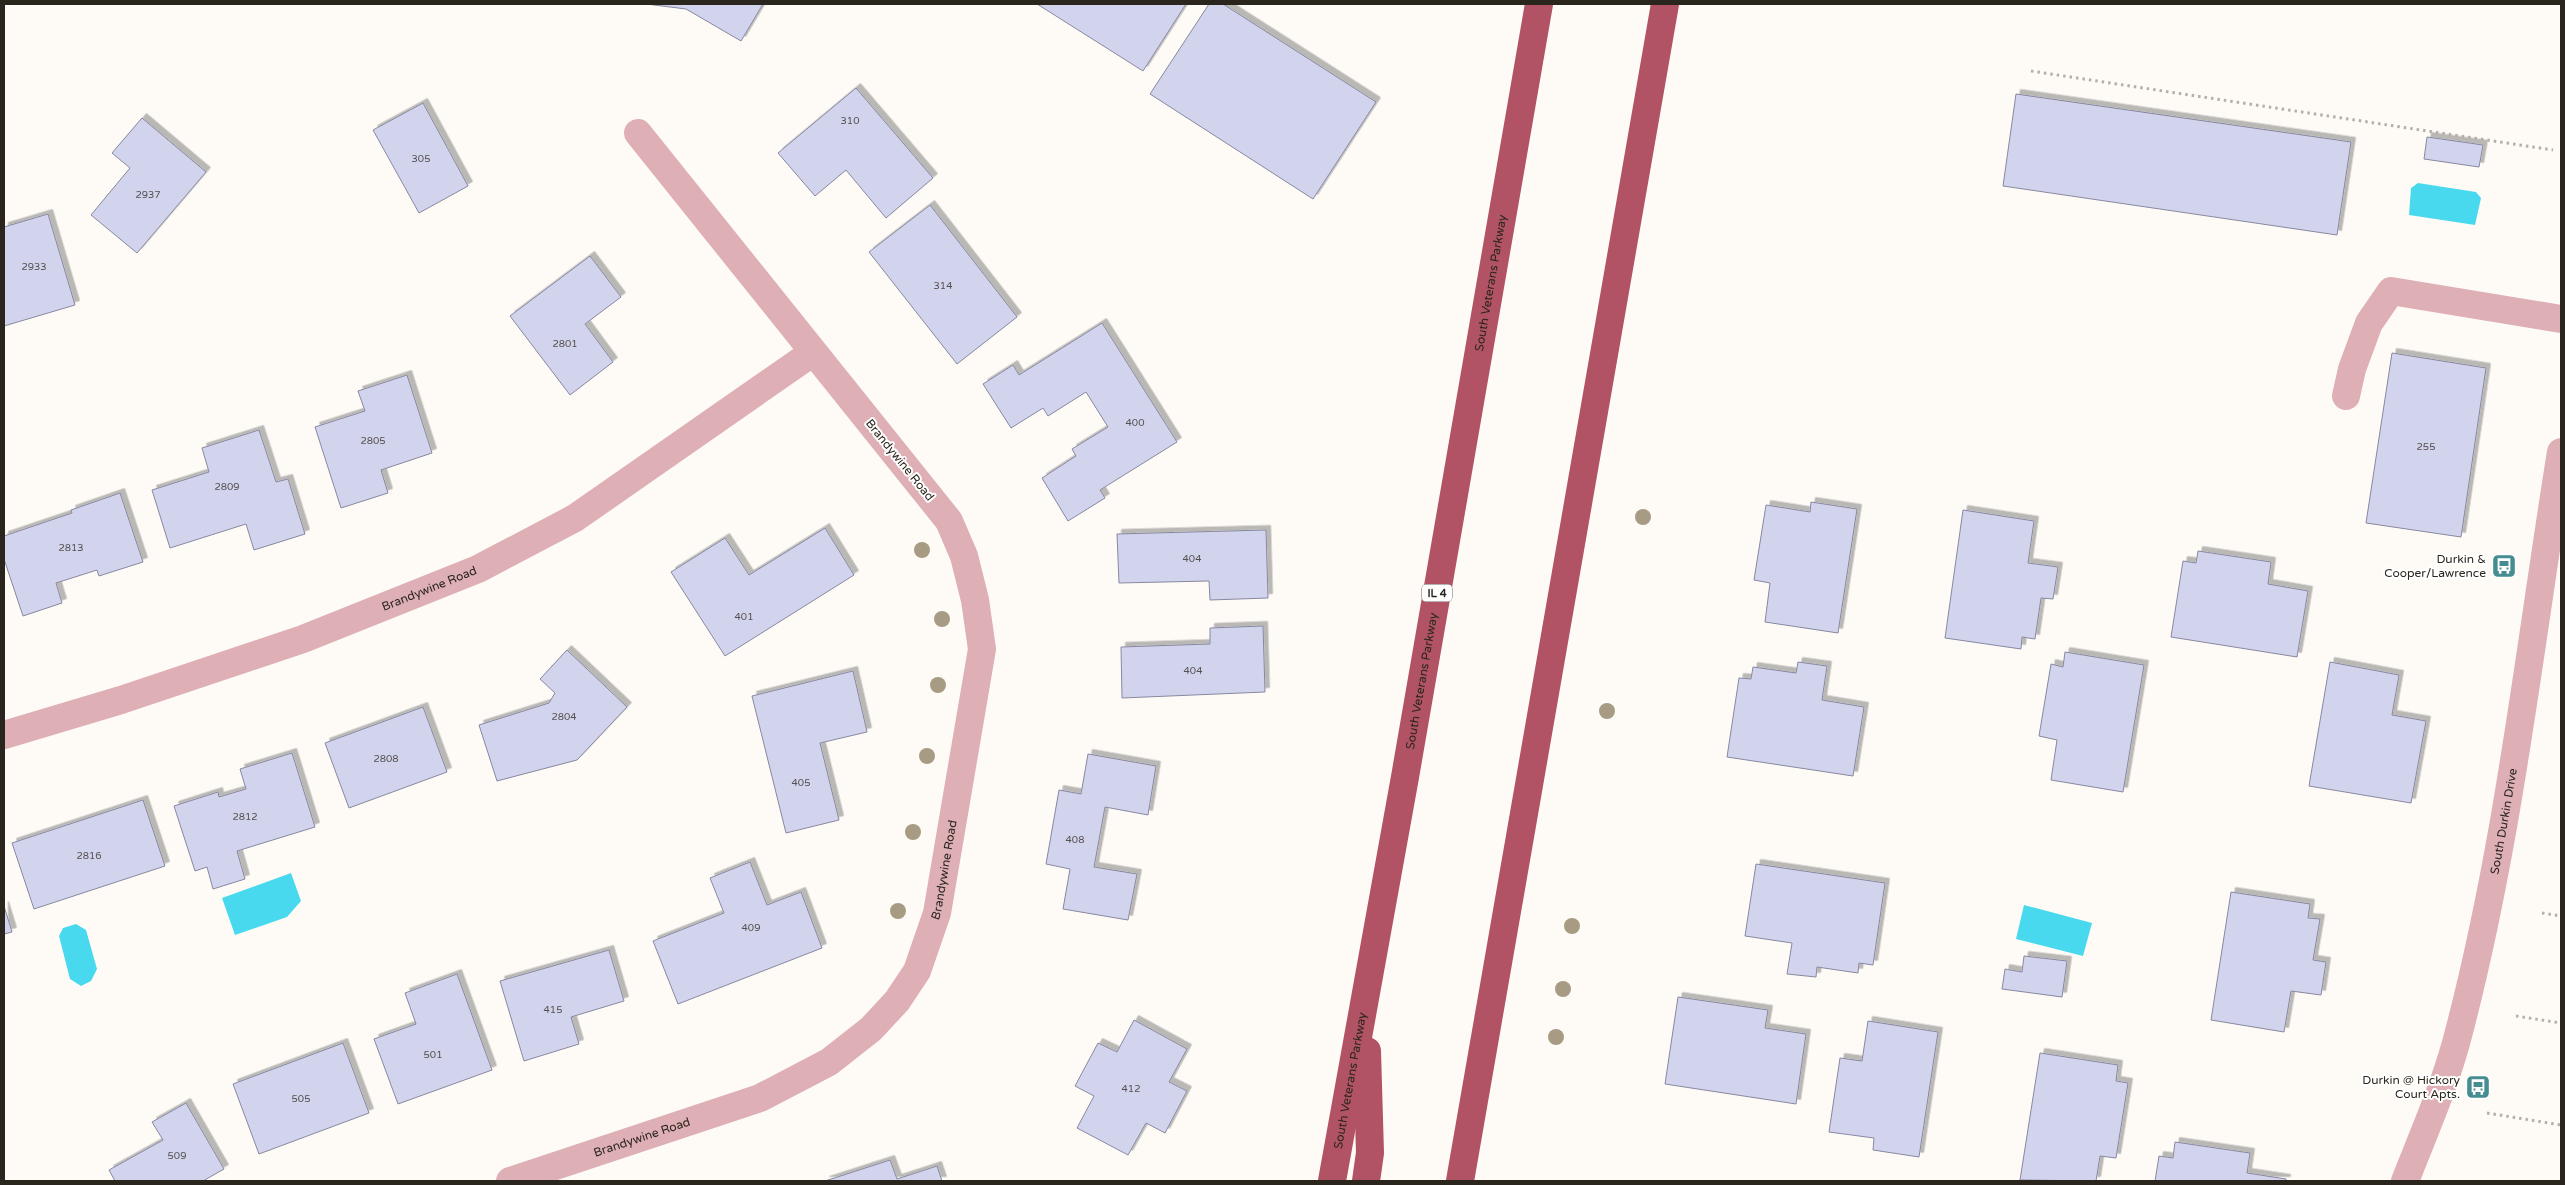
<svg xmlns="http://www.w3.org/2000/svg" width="2565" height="1185" font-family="'Varela Round',sans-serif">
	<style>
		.water { fill: #49d9ee }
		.building { fill: #d2d3ec; stroke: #8788a0; filter: url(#shadow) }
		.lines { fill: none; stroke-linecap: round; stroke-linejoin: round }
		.path { stroke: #b3b0aa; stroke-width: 3; stroke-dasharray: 2.5 4; stroke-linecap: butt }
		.minor { stroke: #deafb5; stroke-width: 28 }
		.highway { stroke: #b15364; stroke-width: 28 }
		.tree { fill: #a79b84 }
		.labels { text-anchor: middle; stroke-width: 4; stroke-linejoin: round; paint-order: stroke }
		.number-label { font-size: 10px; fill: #545151 }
		.shield { fill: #fff; stroke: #6a6761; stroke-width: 1 }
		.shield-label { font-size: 11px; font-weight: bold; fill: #2a261d }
		.street-label { font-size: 12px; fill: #2a261d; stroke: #fff }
		.poi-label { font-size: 12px; fill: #2a261d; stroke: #fff; text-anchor: end }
	</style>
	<defs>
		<filter id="shadow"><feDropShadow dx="4.5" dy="-4.5" stdDeviation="0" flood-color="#0004"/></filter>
	</defs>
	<rect width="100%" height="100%" fill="#fefbf7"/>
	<!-- water -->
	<path class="water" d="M2418,183L2476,192L2481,198L2475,225L2409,215L2411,188Z
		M291,873L301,901L287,917L235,935L222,898Z
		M2024,905L2092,923L2083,956L2016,939Z
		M76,924L86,930L97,969L91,981L81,986L70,979L59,936L63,928Z"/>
	<!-- building -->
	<path class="building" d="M646,4H763L741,41L686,9Z
		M1037,4H1186L1143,71Z
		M1209,4H1223L1376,102L1313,199L1150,94Z
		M856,88L933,178L886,218L846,170L815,196L778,153Z
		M2016,94L2351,142L2337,235L2003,186Z
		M423,103L468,186L419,213L373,130Z
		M142,118L206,172L137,253L91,215L130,168L112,153Z
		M2427,137L2483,145L2479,167L2424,159Z
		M930,205L1017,317L957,364L869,252Z
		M48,214L75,305L4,326V227Z
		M590,256L621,297L585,324L613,362L570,395L510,316Z
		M1102,323L1177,442L1100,490L1105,498L1068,521L1042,478L1076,456L1072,449L1108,427L1086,392L1048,416L1043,408L1011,428L983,384L1013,365L1019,375Z
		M2392,353L2486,368L2461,537L2366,523Z
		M407,375L432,453L381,470L388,493L341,508L315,427L365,411L358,391Z
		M259,430L276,482L288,479L305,534L254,550L246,524L170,548L152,490L209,472L202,448Z
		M120,493L143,562L99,576L97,570L56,583L62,603L23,616L4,559V536L72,513L71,510Z
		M1811,502L1857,509L1838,633L1765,622L1770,583L1754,580L1766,505L1810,512Z
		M1963,510L2034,521L2028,563L2058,567L2053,599L2041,598L2035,639L2022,637L2021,649L1945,638Z
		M825,528L854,575L725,656L671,572L725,538L749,575Z
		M1266,530L1268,598L1210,600L1209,581L1119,583L1117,534Z
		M2198,551L2271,562L2268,584L2308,591L2297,657L2171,637L2183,561L2196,563Z
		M1263,626L1265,692L1122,698L1121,647L1210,644V628Z
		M567,650L627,707L577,760L497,781L479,725L549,703L555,693L540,679Z
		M2065,652L2144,665L2123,792L2051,780L2057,740L2039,736L2051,664L2063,667Z
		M1798,662L1827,666L1822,700L1864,707L1853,776L1727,757L1739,678L1751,679L1753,667L1796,673Z
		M2330,662L2399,675L2392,715L2426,721L2411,803L2309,786Z
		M853,671L867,732L820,743L839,820L786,833L752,696Z
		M423,707L447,772L349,808L325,743Z
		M292,753L315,827L237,851L245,879L213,889L207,867L195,871L174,806L218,792L219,797L246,789L240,769Z
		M1088,754L1156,766L1148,815L1105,807L1094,867L1137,874L1128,920L1063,909L1070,869L1046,864L1059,790L1081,794Z
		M143,800L165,866L34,909L12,843Z
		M750,862L767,905L801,892L822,948L678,1004L653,941L724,913L710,878Z
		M1756,864L1885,883L1873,965L1859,963L1858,973L1817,967L1816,977L1787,974L1792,943L1745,936Z
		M2231,892L2310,904L2308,918L2320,919L2313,960L2326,962L2321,995L2291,991L2284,1032L2211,1020Z
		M4,906L12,932L4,934Z
		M609,950L624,1001L571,1017L579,1044L524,1061L500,981Z
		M2024,956L2067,961L2062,997L2002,989L2005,969L2022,972Z
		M457,974L492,1070L398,1104L374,1039L416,1024L405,993Z
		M1678,997L1768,1010L1765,1028L1806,1034L1796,1104L1665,1084Z
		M1134,1020L1187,1049L1169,1082L1187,1091L1165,1133L1146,1123L1128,1155L1077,1128L1094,1096L1075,1086L1098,1043L1117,1052Z
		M1868,1021L1938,1032L1919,1157L1873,1150L1874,1138L1829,1132L1840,1058L1862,1061Z
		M343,1043L369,1113L259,1154L233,1084Z
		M2040,1053L2118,1065L2116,1081L2128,1083L2116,1158L2100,1156L2096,1181L2020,1180Z
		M186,1103L224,1169L203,1181H115L109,1170L163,1140L152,1122Z
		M2175,1142L2250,1153L2247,1173L2286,1179V1181H2155L2159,1156L2173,1158Z
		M890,1160L897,1179L937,1166L942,1181H825Z"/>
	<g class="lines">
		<!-- path -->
		<path class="path" d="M2031,71L2553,150
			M2542,913L2561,916
			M2516,1016L2561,1023
			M2487,1113L2561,1125"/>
		<!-- minor -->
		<g class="minor">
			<path d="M2346,396L2352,369L2369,323L2391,291L2561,319"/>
			<path id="s1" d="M4,735L121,700L303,639L478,569L575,518L812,353"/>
			<path id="s2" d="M510,1181L760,1098L829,1062L871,1029L897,1001L917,971L937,913L982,649L975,600L964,556L949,521L638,133"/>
			<path id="s3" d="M2405,1181C2423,1135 2443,1090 2456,1043C2508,849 2529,650 2561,452"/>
		</g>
		<!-- highway -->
		<g class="highway">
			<path id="s4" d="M1332,1181L1405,777L1539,4"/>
			<path d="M1366,1181L1370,1153L1367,1051"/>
			<path d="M1460,1181L1665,4"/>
		</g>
	</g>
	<!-- trees -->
	<g class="tree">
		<circle cx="1643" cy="517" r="8"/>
		<circle cx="922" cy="550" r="8"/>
		<circle cx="942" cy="619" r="8"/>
		<circle cx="938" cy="685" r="8"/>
		<circle cx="1607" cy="711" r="8"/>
		<circle cx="927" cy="756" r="8"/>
		<circle cx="913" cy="832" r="8"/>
		<circle cx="898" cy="911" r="8"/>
		<circle cx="1572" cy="926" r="8"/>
		<circle cx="1563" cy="989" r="8"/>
		<circle cx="1556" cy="1037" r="8"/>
	</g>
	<!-- icons -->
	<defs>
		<symbol id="bus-square" viewBox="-11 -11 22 22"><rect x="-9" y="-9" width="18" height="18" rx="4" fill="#458d90" stroke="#fff"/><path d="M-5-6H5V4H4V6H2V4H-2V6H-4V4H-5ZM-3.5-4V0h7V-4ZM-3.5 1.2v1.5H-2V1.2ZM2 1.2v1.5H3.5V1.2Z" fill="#fff"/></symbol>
	</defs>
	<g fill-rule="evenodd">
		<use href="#bus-square" x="2490" y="552" width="28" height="28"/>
		<use href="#bus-square" x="2464" y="1073" width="28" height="28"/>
	</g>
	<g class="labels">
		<!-- number labels -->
		<g class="number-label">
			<text x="850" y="124">310</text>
			<text x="421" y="162">305</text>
			<text x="148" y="198">2937</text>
			<text x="34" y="270">2933</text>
			<text x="943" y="289">314</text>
			<text x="565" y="347">2801</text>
			<text x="1135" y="426">400</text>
			<text x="373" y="444">2805</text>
			<text x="2426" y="450">255</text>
			<text x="227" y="490">2809</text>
			<text x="71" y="551">2813</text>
			<text x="1192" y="562">404</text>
			<text x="744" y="620">401</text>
			<text x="1193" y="674">404</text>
			<text x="564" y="720">2804</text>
			<text x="386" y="762">2808</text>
			<text x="801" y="786">405</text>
			<text x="245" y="820">2812</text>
			<text x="1075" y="843">408</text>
			<text x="89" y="859">2816</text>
			<text x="751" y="931">409</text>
			<text x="553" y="1013">415</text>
			<text x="433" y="1058">501</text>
			<text x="1131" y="1092">412</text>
			<text x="301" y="1102">505</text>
			<text x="177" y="1159">509</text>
		</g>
		<!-- shield labels -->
		<rect class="shield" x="1422" y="584.5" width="30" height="17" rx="4"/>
		<g class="shield-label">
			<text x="1437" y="597">IL 4</text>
		</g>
		<!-- street labels -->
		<g class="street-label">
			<text dy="4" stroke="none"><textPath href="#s4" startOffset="912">South Veterans Parkway</textPath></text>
			<text transform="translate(900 460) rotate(51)" y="4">Brandywine Road</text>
			<text dy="4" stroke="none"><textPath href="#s1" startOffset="450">Brandywine Road</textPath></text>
			<text dy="4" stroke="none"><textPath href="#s4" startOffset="508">South Veterans Parkway</textPath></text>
			<text dy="4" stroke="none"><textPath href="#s3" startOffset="374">South Durkin Drive</textPath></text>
			<text dy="4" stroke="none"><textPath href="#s2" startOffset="574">Brandywine Road</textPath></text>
			<text dy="4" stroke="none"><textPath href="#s4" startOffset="102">South Veterans Parkway</textPath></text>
			<text dy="4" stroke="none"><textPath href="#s2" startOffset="139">Brandywine Road</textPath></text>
		</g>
		<!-- poi labels -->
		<g class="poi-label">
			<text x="2486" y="563">Durkin &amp;<tspan x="2486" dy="14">Cooper/Lawrence</tspan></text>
			<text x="2460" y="1084">Durkin @ Hickory<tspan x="2460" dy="14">Court Apts.</tspan></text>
		</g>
	</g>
	<!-- border -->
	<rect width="2565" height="1185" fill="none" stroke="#2a261d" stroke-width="10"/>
</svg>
